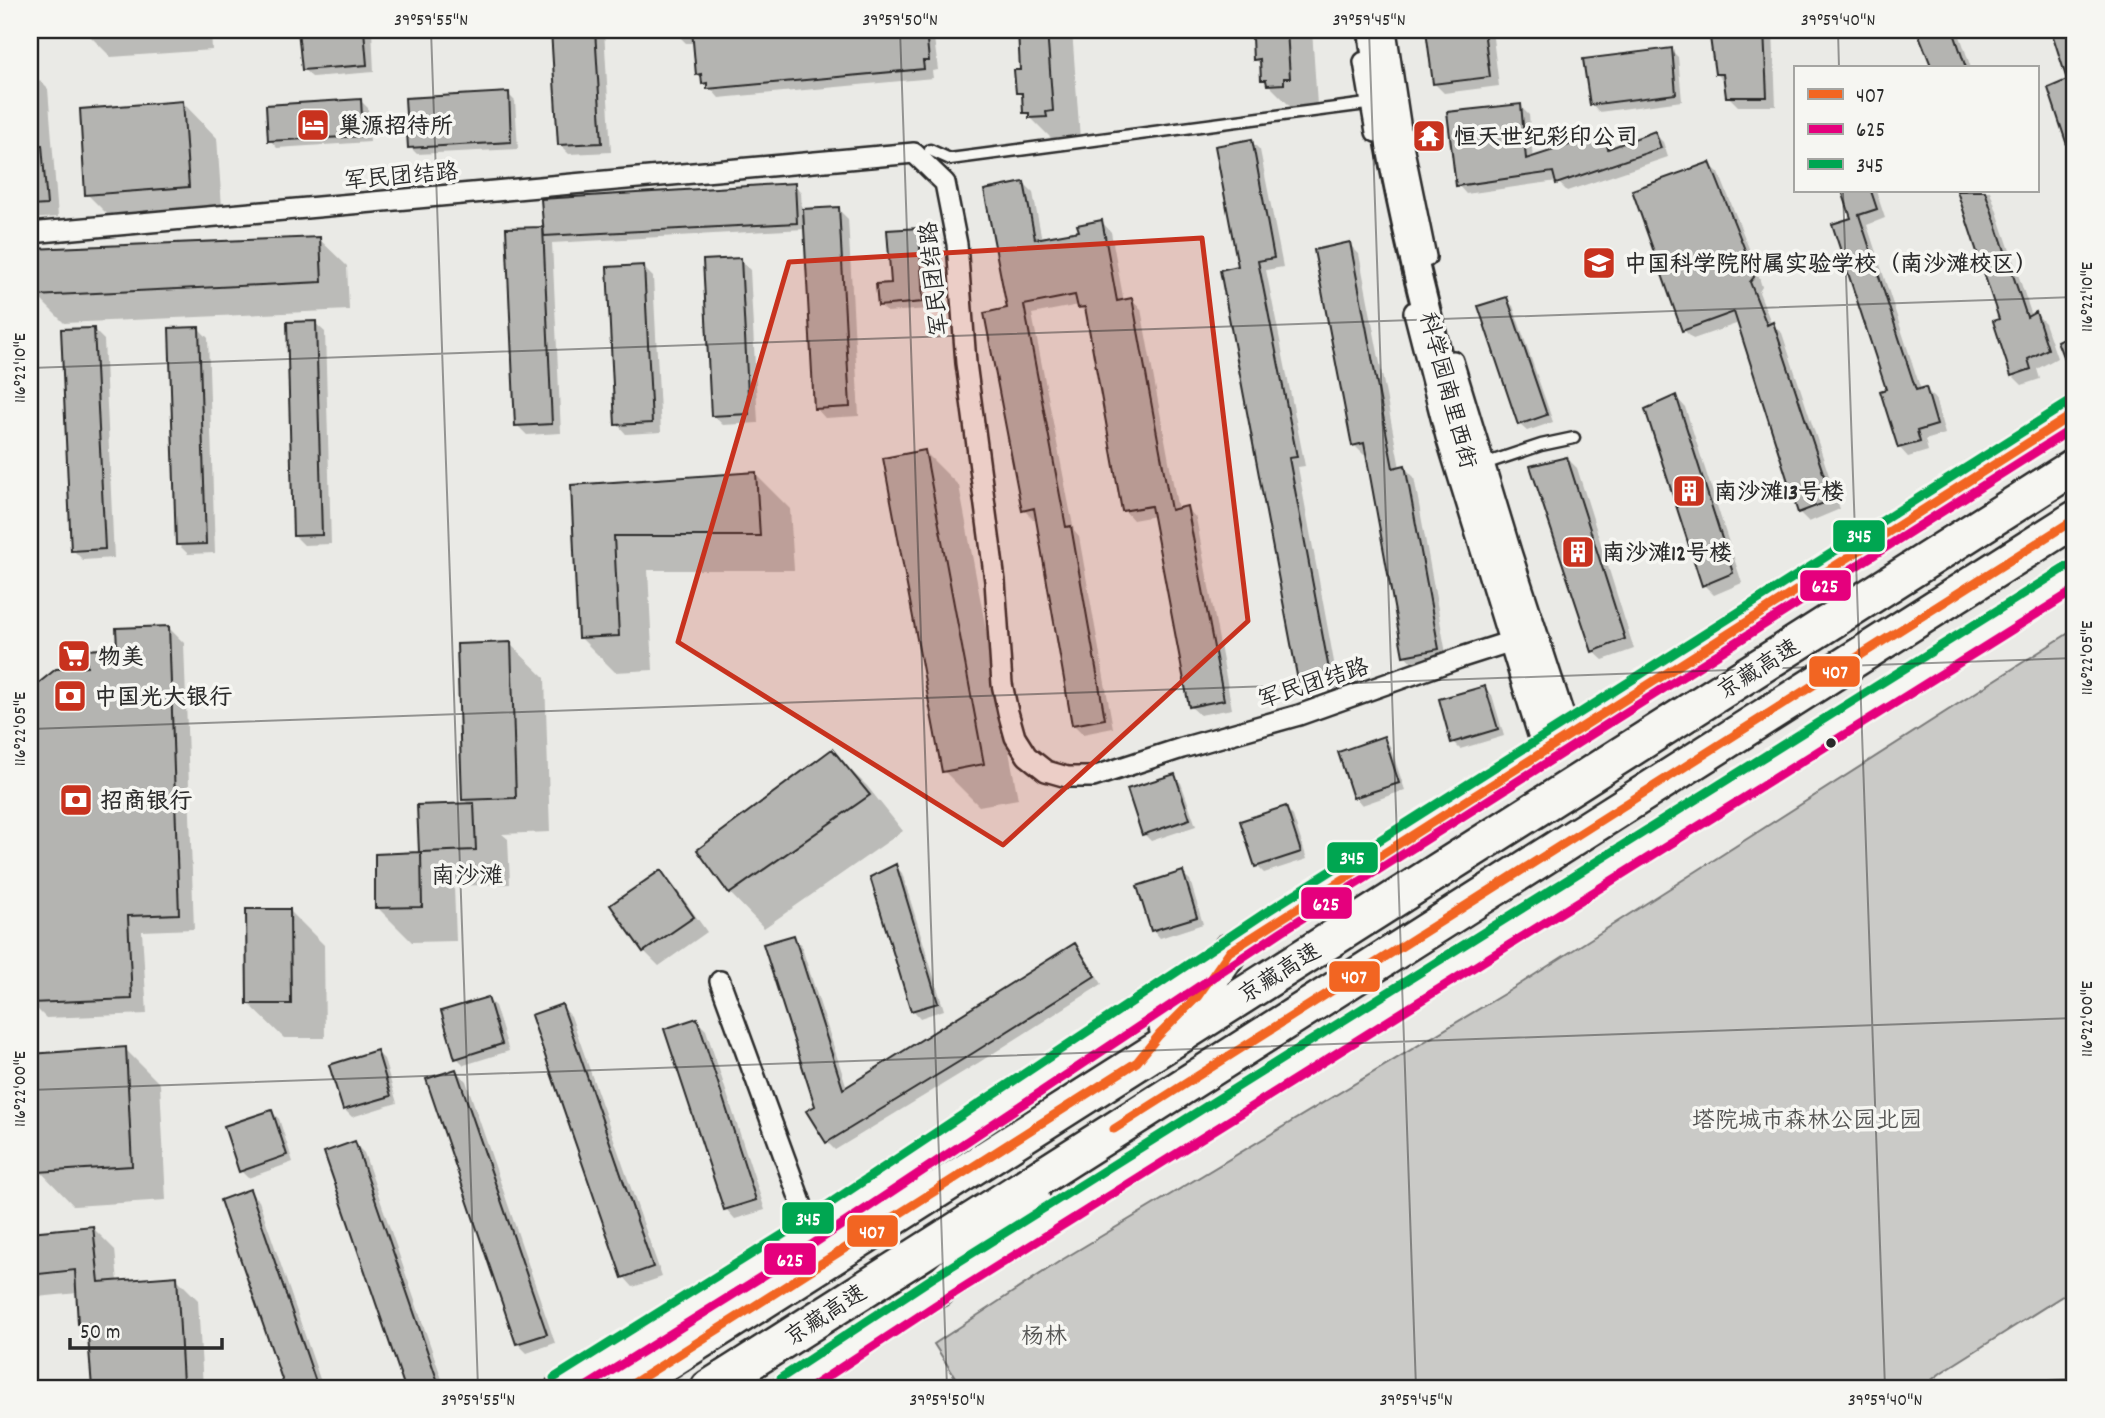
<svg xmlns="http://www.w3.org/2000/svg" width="2105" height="1418" font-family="Dekko,'LXGW WenKai TC',sans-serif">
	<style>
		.green { fill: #cacac7; stroke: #7a7a79; stroke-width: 2 }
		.shadow { fill: #0003 }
		.building { fill: #b4b4b1; stroke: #2b2b2b; stroke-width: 2 }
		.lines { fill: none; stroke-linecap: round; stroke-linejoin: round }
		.lane-casing { stroke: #2b2b2b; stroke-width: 15 }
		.street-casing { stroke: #2b2b2b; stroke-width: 24 }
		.secondary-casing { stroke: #2b2b2b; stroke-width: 32 }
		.primary-casing { stroke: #2b2b2b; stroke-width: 35 }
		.highway-casing { stroke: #2b2b2b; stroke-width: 40 }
		.lane { stroke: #f6f6f2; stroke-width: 10 }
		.street { stroke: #f6f6f2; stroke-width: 19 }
		.secondary { stroke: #f6f6f2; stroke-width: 26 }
		.primary { stroke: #f6f6f2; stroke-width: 30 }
		.highway { stroke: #f6f6f2; stroke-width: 35 }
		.bus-1-casing { stroke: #f6f6f2; stroke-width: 14 }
		.bus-2-casing { stroke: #f6f6f2; stroke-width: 14 }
		.bus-3-casing { stroke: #f6f6f2; stroke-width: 14 }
		.bus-1 { stroke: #f26522; stroke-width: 9 }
		.bus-2 { stroke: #e5007d; stroke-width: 9 }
		.bus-3 { stroke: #00a651; stroke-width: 9 }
		.marked { fill: #c8321e; fill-opacity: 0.2; stroke: #c8321e; stroke-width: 5; stroke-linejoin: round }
		.ticks { fill: none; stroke: #2b2b2b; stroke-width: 2; stroke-opacity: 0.45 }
		.bus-dot { fill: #2b2b2b; stroke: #f6f6f2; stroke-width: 2.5 }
		.labels { text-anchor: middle; stroke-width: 7; stroke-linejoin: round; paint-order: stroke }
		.poi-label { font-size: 23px; font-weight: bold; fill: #2b2b2b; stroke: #f6f6f2; text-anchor: start }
		.street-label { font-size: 23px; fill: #2b2b2b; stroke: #f6f6f2 }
		.park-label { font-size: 23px; fill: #535352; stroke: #f6f6f2 }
		.neighbourhood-label { font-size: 24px; fill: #2b2b2b; stroke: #f6f6f2 }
		.line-badge { stroke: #f6f6f2; stroke-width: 2.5 }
		.badge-label { font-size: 19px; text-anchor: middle; font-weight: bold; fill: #fff }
		.neatline { fill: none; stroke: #2b2b2b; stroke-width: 2.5 }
		.ticks-label { font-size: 18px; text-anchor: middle; fill: #2b2b2b }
	</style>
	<rect width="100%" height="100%" fill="#eaeae6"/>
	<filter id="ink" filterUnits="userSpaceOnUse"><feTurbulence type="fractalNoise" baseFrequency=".0143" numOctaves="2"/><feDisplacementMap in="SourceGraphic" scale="14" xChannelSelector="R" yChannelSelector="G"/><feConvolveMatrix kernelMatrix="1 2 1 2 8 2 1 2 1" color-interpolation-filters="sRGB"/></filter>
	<g filter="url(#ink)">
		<!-- green -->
		<path class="green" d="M2075,629V1288L1942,1372L1921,1388H962L934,1344L1060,1261L1517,986Z"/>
		<!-- shadow -->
		<path class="shadow" d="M84,30H211L212,50L111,57Z
			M300,30H372L374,72L312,77L303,69Z
			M553,30H604L611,152L569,154L560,145Z
			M676,30H933L938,70L932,71L933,78L719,98L698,74L695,43H686L676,33Z
			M1019,30H1072L1080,139L1059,146L1025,112L1024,99L1018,92L1022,71Z
			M1259,30H1312L1317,105L1311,106V111L1296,112L1263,79L1262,66L1255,59L1260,38Z
			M1428,30H1492L1499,86L1444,93L1434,83Z
			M1710,30H1773L1776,106H1738L1728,96L1726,83L1716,73Z
			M1919,30H1958L1971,68H1934Z
			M2052,30H2075V167L2051,89L2071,80Z
			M1671,50L1678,57L1682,101L1599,112L1592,104Z
			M36,77L48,89L58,217L30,219V78Z
			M508,94L515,101L518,149L417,154L410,147Z
			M361,101L368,108L370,142L277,148L270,140Z
			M183,103L217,138L223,221L122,229L87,194Z
			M1520,106L1529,115L1533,159L1602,136L1612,149L1654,133L1663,142L1668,157L1567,191L1557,181L1466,194L1458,185Z
			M1251,141L1260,150L1283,267L1266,270L1305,466L1298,467L1339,689L1310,694L1301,685L1240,268Z
			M1709,164L1719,173L1754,261L1762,287L1759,292L1772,325L1782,333L1840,509L1809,522L1799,512L1739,323L1693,339L1684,330Z
			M1024,184L1033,193L1042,240L1081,232L1102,222L1111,232L1124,302L1132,300L1141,309L1178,510L1187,508L1196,518L1232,709L1200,715L1190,706L1155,516L1133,520L1124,510L1088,317L1079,305L1032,314L1074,531L1079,537L1113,728L1083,734L1073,724L1037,518L1033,519L1024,510L1009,310Z
			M794,185L801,192L802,211L838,209L848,219L859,416L825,418L816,408L805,229L552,243L561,433L527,435L517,425L542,229L545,232Z
			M1844,191H1876L1885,218L1867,225L1921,390L1925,389L1935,398L1945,434L1925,440L1928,451L1908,457L1899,447L1853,219Z
			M1959,191H1990L2032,316L2036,314L2045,323L2057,358L2037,369L2040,379L2022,385L2012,375L2001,320Z
			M918,229L925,237L929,309L887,312L880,305L893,285Z
			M319,239L347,266L349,310L64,323L36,295Z
			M1349,244L1359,254L1400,468L1404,467L1414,477L1447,659L1414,665L1405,655L1368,454L1364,455L1354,445Z
			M740,260L750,270L758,423L723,425L713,415Z
			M643,267L653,277L661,432L626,434L617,424Z
			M1506,299L1513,306L1553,422L1527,431L1519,424Z
			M315,323L325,332L331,544L304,545L294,535Z
			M198,328L208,338L215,553L188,554L178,544Z
			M94,330L104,340L114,558L83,560L73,550Z
			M1676,397L1685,407L1742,583L1714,595L1704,585L1647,410Z
			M925,452L959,486L1018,799L979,806L944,771Z
			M1567,458L1577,468L1634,649L1603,660L1593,651Z
			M755,474L790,509L794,570H648L653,670L615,672L580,637L573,487Z
			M30,566L34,615H30Z
			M169,628L184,643L194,929L142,931L147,1014L46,1018L30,1002V729L89,669Z
			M510,644L545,678L550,832L502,834L508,839L510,884L454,886L456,941L412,942L377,907L376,855L421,854L419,807L469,804L463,799Z
			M1485,688L1492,695L1504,736L1460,749L1453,742Z
			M1383,738L1390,746L1405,790L1362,805L1355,797Z
			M832,752L867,786L903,831L764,928L730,893Z
			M1174,776L1181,783L1196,826L1151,841L1144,834Z
			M1286,808L1293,816L1307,859L1264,873L1257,866Z
			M895,866L902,873L944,1010L920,1018L913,1010Z
			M661,872L675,887L707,932L659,966L644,951L612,906Z
			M1182,873L1190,880L1203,924L1160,938L1153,930Z
			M289,910L324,945L325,1038H284L249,1004Z
			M793,937L801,945L847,1088L1075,946L1083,954L1102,984L978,1063L835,1150L827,1142L817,1107Z
			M487,999L495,1006L509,1051L464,1065L457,1058Z
			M561,1006L571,1016L662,1277L633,1287L624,1277Z
			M696,1020L706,1030L765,1210L735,1219L726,1209Z
			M125,1049L160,1084L166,1200L74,1206L40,1171Z
			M377,1052L384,1059L397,1103L352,1117L345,1110L331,1066Z
			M456,1071L466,1081L555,1343L527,1353L517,1343Z
			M272,1112L279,1119L293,1162L248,1178L241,1171Z
			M354,1143L364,1153L445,1388H407L326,1153Z
			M249,1191L259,1201L323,1388H286L222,1201Z
			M93,1228L115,1250L118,1282L176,1278L198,1300L203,1388H94L90,1333L79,1323L78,1293L37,1297L30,1291V1234Z"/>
		<!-- building -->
		<path class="building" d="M298,30H364L367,65L302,70Z
			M551,30H595L602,143L558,145Z
			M692,30H926L929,61H923L924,69L707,89V83L702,84L701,74L696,75Z
			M1018,30H1047L1053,111L1046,112L1047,117L1029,118V113H1023L1022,93H1016L1014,70H1020Z
			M1257,30H1287L1290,78H1284V84L1267,85L1266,80H1261L1260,59L1253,60L1252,37L1258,36Z
			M1426,30H1484L1490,77L1433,84Z
			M1709,30H1764L1767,97H1726L1723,74H1715Z
			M1917,30H1953L1966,68H1932Z
			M2051,30H2075V160H2072L2048,88L2067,80Z
			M1672,48L1676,94L1590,105L1583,59Z
			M509,92L511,142L408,148L405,98Z
			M361,99L363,136L268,141L266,105Z
			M183,101L189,187L85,195L80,109Z
			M1521,104L1526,159L1603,134L1608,149L1655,131L1661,148L1556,184L1553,172L1456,186L1447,112Z
			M1252,139L1274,258L1258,261L1297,457L1289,458L1331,680L1299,686L1220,270L1238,266L1215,146Z
			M30,145H42L47,205L30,206Z
			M1710,162L1745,250L1754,277L1750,282L1767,325L1773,322L1832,500L1798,513L1734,312L1682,331L1632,190Z
			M1024,182L1035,239L1079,231L1077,225L1102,220L1117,301L1132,298L1171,510L1187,506L1224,700L1189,707L1151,506L1122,511L1085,307L1078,308L1075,295L1024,305L1066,527L1071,526L1105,719L1072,725L1034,508L1022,511L984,313L1007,308L984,190Z
			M795,183L797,223L544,236L541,199Z
			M1842,191H1871L1877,209L1859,215L1916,390L1926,387L1937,425L1917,431L1920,442L1898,448L1880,391L1886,389L1832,224L1851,218Z
			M1957,191H1985L2027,317L2036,312L2048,349L2028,359L2031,369L2011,376L1993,321L1999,319Z
			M839,207L850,407L814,409L803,209Z
			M543,227L552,424L515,426L506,228Z
			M919,228L923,302L878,306L876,284L891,283L887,230Z
			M320,237L322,282L35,296L31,249Z
			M1350,242L1393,468L1405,465L1439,649L1403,656L1364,443L1352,446L1314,250Z
			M741,258L749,414L711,416L703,260Z
			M644,265L652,423L615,425L607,267Z
			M1507,297L1547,415L1518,425L1478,306Z
			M316,321L322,535L293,536L287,322Z
			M199,327L206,544L176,545L169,328Z
			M94,328L105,549L71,551L61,329Z
			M2075,332V384L2074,385L2057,341Z
			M1676,395L1733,573L1702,586L1645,409Z
			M925,450L984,764L942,772L883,458Z
			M1567,457L1625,639L1592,652L1530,466Z
			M756,472L760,536H614L619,636L578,638L571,485Z
			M169,626L179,914L128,916L132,999L30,1003V727L32,696L36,685L56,669L87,667L86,650L117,648L116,628Z
			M511,642L516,798L462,800L457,644Z
			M1485,686L1498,729L1451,743L1439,699Z
			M1384,736L1399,783L1353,798L1338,752Z
			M832,749L870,795L729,894L697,850Z
			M1175,774L1190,819L1142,835L1127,789Z
			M474,803L476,850L421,852L422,907L375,908V854L419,852L417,805Z
			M1286,806L1301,852L1255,867L1240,821Z
			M896,864L938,1003L911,1011L870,877Z
			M661,870L694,917L643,952L610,905Z
			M1183,871L1197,917L1151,931L1137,886Z
			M246,909H290L291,1004H247Z
			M794,935L843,1089L1075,943L1095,976L970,1055L826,1143L806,1111L815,1106L763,944Z
			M488,997L502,1044L455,1059L441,1011Z
			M562,1004L653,1267L622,1278L531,1015Z
			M697,1018L756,1200L724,1210L664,1029Z
			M126,1047L132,1166L38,1172L31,1054Z
			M377,1050L391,1096L343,1110L329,1065Z
			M456,1069L547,1334L516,1344L426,1079Z
			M272,1110L287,1155L239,1172L224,1126Z
			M355,1141L440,1388H405L324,1152Z
			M250,1189L318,1388H285L220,1200Z
			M93,1226L99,1282L177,1276L183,1383L137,1388H92L87,1323L78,1324L75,1270L30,1275V1232Z"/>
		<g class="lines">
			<defs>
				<path id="lane" d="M930,150L950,159L1374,103
					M1484,464L1541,445L1574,438"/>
				<path id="street" d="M1386,30L1404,150L1426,257
					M1364,62L1376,132
					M30,233L914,153L945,183L957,244L966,363L995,581L1002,684L1008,712L1015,737L1027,756L1046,771L1067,777H1093L1182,748L1299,715L1462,657L1537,633
					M1414,312L1446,437L1543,751
					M1453,361L1511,552L1570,734
					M720,981L811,1230"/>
				<path id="secondary" d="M1372,30C1403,274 1480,509 1557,742"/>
				<path id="primary" d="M867,1193L1275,921L2075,413
					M561,1388L817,1226
					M788,1388L938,1289L2075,576"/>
				<path id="highway" d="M1167,1027L1198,996L1229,952
					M797,1240L907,1186
					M938,1289L1032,1200
					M626,1388L2075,466
					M709,1388L2075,519"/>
			</defs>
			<!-- lane casing -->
			<use href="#lane" class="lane-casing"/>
			<!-- street casing -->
			<use href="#street" class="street-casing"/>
			<!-- secondary casing -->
			<use href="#secondary" class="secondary-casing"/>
			<!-- primary casing -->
			<use href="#primary" class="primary-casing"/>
			<!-- highway casing -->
			<use href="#highway" class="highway-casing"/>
			<!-- lane -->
			<use href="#lane" class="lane"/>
			<!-- street -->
			<use href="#street" class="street"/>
			<!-- secondary -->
			<use href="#secondary" class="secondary"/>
			<!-- primary -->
			<use href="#primary" class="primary"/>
			<!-- highway -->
			<use href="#highway" class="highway"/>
			<defs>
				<path id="bus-1" d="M1114,1129L2075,519
					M626,1388L1137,1062L1159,1035L1198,996L1229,952L2075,413"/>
				<path id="bus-2" d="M584,1388L804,1250L1282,931L2075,427
					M810,1388L945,1299L2075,590"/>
				<path id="bus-3" d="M554,1378L790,1230L1268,911L2068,403
					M781,1378L931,1279L2068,566"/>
			</defs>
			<!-- bus-1 casing -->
			<use href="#bus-1" class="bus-1-casing"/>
			<!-- bus-2 casing -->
			<use href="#bus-2" class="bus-2-casing"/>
			<!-- bus-3 casing -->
			<use href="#bus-3" class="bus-3-casing"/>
			<!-- bus-1 -->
			<use href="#bus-1" class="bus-1"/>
			<!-- bus-2 -->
			<use href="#bus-2" class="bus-2"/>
			<!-- bus-3 -->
			<use href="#bus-3" class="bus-3"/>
		</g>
	</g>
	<!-- marked area -->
	<path class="marked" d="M1202,238L1248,621L1003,845L678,642L789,262Z"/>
	<!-- ticks -->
	<path class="ticks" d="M431,30L478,1388M900,30L947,1388M1369,30L1416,1388M1838,30L1839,68M1843,191L1885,1388M30,368L2075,297M30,729L2075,658M30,1090L2075,1018M1812,1388L2075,1379"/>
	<!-- icons -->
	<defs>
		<symbol id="hotel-square" viewBox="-11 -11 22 22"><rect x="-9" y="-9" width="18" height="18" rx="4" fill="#c8321e" stroke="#f6f6f2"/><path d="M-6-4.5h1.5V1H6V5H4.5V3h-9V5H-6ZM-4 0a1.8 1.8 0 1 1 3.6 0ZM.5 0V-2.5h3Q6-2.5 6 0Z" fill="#fff"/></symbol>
		<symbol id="temple-square" viewBox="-11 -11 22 22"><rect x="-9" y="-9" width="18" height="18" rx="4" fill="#c8321e" stroke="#f6f6f2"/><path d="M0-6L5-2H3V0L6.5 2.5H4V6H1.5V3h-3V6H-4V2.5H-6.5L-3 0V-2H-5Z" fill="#fff"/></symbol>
		<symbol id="school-square" viewBox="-11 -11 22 22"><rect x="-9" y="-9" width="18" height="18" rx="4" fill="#c8321e" stroke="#f6f6f2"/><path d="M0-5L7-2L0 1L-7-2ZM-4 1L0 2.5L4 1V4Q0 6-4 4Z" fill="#fff"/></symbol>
		<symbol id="building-square" viewBox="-11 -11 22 22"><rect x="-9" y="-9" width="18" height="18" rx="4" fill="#c8321e" stroke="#f6f6f2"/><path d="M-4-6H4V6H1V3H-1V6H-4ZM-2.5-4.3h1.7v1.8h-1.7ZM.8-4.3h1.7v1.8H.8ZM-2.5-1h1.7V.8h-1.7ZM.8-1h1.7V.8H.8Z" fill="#fff"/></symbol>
		<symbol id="supermarket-square" viewBox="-11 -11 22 22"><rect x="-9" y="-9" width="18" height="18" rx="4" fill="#c8321e" stroke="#f6f6f2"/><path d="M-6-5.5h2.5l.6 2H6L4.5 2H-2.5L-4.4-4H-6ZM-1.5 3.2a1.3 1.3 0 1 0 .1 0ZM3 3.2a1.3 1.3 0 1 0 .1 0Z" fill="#fff"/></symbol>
		<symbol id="bank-square" viewBox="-11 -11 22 22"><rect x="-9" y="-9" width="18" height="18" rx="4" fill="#c8321e" stroke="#f6f6f2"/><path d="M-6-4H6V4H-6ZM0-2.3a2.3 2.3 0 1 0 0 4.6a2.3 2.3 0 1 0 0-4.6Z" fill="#fff"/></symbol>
	</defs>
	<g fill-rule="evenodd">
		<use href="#hotel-square" x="294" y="106" width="38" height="38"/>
		<use href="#temple-square" x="1410" y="117" width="38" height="38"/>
		<use href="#school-square" x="1580" y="244" width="38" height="38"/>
		<use href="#building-square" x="1670" y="472" width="38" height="38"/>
		<use href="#building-square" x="1559" y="533" width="38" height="38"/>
		<use href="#supermarket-square" x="55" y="637" width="38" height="38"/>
		<use href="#bank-square" x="51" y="677" width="38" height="38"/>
		<use href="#bank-square" x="57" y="781" width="38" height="38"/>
	</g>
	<!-- markers -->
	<circle class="bus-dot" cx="1831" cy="743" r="6"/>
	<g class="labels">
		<!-- poi labels -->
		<g class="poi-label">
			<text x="338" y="133">巢源招待所</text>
			<text x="1454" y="144">恒天世纪彩印公司</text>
			<text x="1624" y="271">中国科学院附属实验学校（南沙滩校区）</text>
			<text x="1714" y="499">南沙滩13号楼</text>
			<text x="1602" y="560">南沙滩12号楼</text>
			<text x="98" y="664">物美</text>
			<text x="94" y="704">中国光大银行</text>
			<text x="100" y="808">招商银行</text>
		</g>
		<!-- street labels -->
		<g class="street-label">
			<text transform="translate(401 175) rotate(-5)" y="8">军民团结路</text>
			<text transform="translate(933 279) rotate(-96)" y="8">军民团结路</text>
			<text transform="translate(1449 390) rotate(75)" y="8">科学园南里西街</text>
			<text transform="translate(1758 668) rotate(-32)" y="8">京藏高速</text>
			<text transform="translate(1313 682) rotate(-18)" y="8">军民团结路</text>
			<text transform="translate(1279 972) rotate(-32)" y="8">京藏高速</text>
			<text transform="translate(825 1314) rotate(-33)" y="8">京藏高速</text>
		</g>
		<!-- park labels -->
		<g class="park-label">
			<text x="1807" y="1127">塔院城市森林公园北园</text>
			<text x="1044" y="1343">杨林</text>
		</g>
		<!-- neighbourhood labels -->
		<g class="neighbourhood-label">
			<text x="467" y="883">南沙滩</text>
		</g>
	</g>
	<g class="line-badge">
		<rect x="1832" y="519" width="54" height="34" rx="7" fill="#00a651"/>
		<rect x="1799" y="569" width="53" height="33" rx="7" fill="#e5007d"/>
		<rect x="1808" y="655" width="53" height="33" rx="7" fill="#f26522"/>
		<rect x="1326" y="841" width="53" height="33" rx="7" fill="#00a651"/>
		<rect x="1300" y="886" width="53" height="34" rx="7" fill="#e5007d"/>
		<rect x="1328" y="960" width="53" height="33" rx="7" fill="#f26522"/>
		<rect x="781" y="1201" width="54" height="34" rx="7" fill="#00a651"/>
		<rect x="846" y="1214" width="53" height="34" rx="7" fill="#f26522"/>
		<rect x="763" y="1242" width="54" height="34" rx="7" fill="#e5007d"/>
	</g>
	<g class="badge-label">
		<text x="1859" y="542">345</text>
		<text x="1825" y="592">625</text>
		<text x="1835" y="678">407</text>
		<text x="1352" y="864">345</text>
		<text x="1326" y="910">625</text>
		<text x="1354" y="983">407</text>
		<text x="808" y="1225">345</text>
		<text x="872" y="1238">407</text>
		<text x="790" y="1266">625</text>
	</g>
	<!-- margin -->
	<rect width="2105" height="1418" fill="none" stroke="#f6f6f2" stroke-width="77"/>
	<!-- legend -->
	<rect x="1794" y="66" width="245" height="126" fill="#f6f6f2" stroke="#a5a5a2" stroke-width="2"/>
	<rect x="1808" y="89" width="35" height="10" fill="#f26522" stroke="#a5a5a2" stroke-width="2"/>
	<text x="1856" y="102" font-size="21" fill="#2b2b2b">407</text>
	<rect x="1808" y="124" width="35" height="10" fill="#e5007d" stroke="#a5a5a2" stroke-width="2"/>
	<text x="1856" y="136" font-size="21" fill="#2b2b2b">625</text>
	<rect x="1808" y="159" width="35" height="10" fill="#00a651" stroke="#a5a5a2" stroke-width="2"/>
	<text x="1856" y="172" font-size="21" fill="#2b2b2b">345</text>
	<!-- scale -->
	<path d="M70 1338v10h152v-10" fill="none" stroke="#2b2b2b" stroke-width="3.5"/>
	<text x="80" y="1338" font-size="21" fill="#2b2b2b" stroke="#f6f6f2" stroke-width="5" paint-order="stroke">50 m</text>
	<rect x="38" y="38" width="2028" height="1342" class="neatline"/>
	<g class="ticks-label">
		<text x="431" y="25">39°59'55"N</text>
		<text x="900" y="25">39°59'50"N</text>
		<text x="1369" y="25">39°59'45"N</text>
		<text x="1838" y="25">39°59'40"N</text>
		<text transform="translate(2086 297) rotate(-90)" y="6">116°22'10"E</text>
		<text transform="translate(19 368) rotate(-90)" y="6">116°22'10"E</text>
		<text transform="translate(2086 658) rotate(-90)" y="6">116°22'05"E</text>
		<text transform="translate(19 729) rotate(-90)" y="6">116°22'05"E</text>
		<text transform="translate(2086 1019) rotate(-90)" y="6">116°22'00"E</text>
		<text transform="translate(19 1089) rotate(-90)" y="6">116°22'00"E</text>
		<text x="478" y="1405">39°59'55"N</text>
		<text x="947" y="1405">39°59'50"N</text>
		<text x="1416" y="1405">39°59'45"N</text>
		<text x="1885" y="1405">39°59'40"N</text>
	</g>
</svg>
